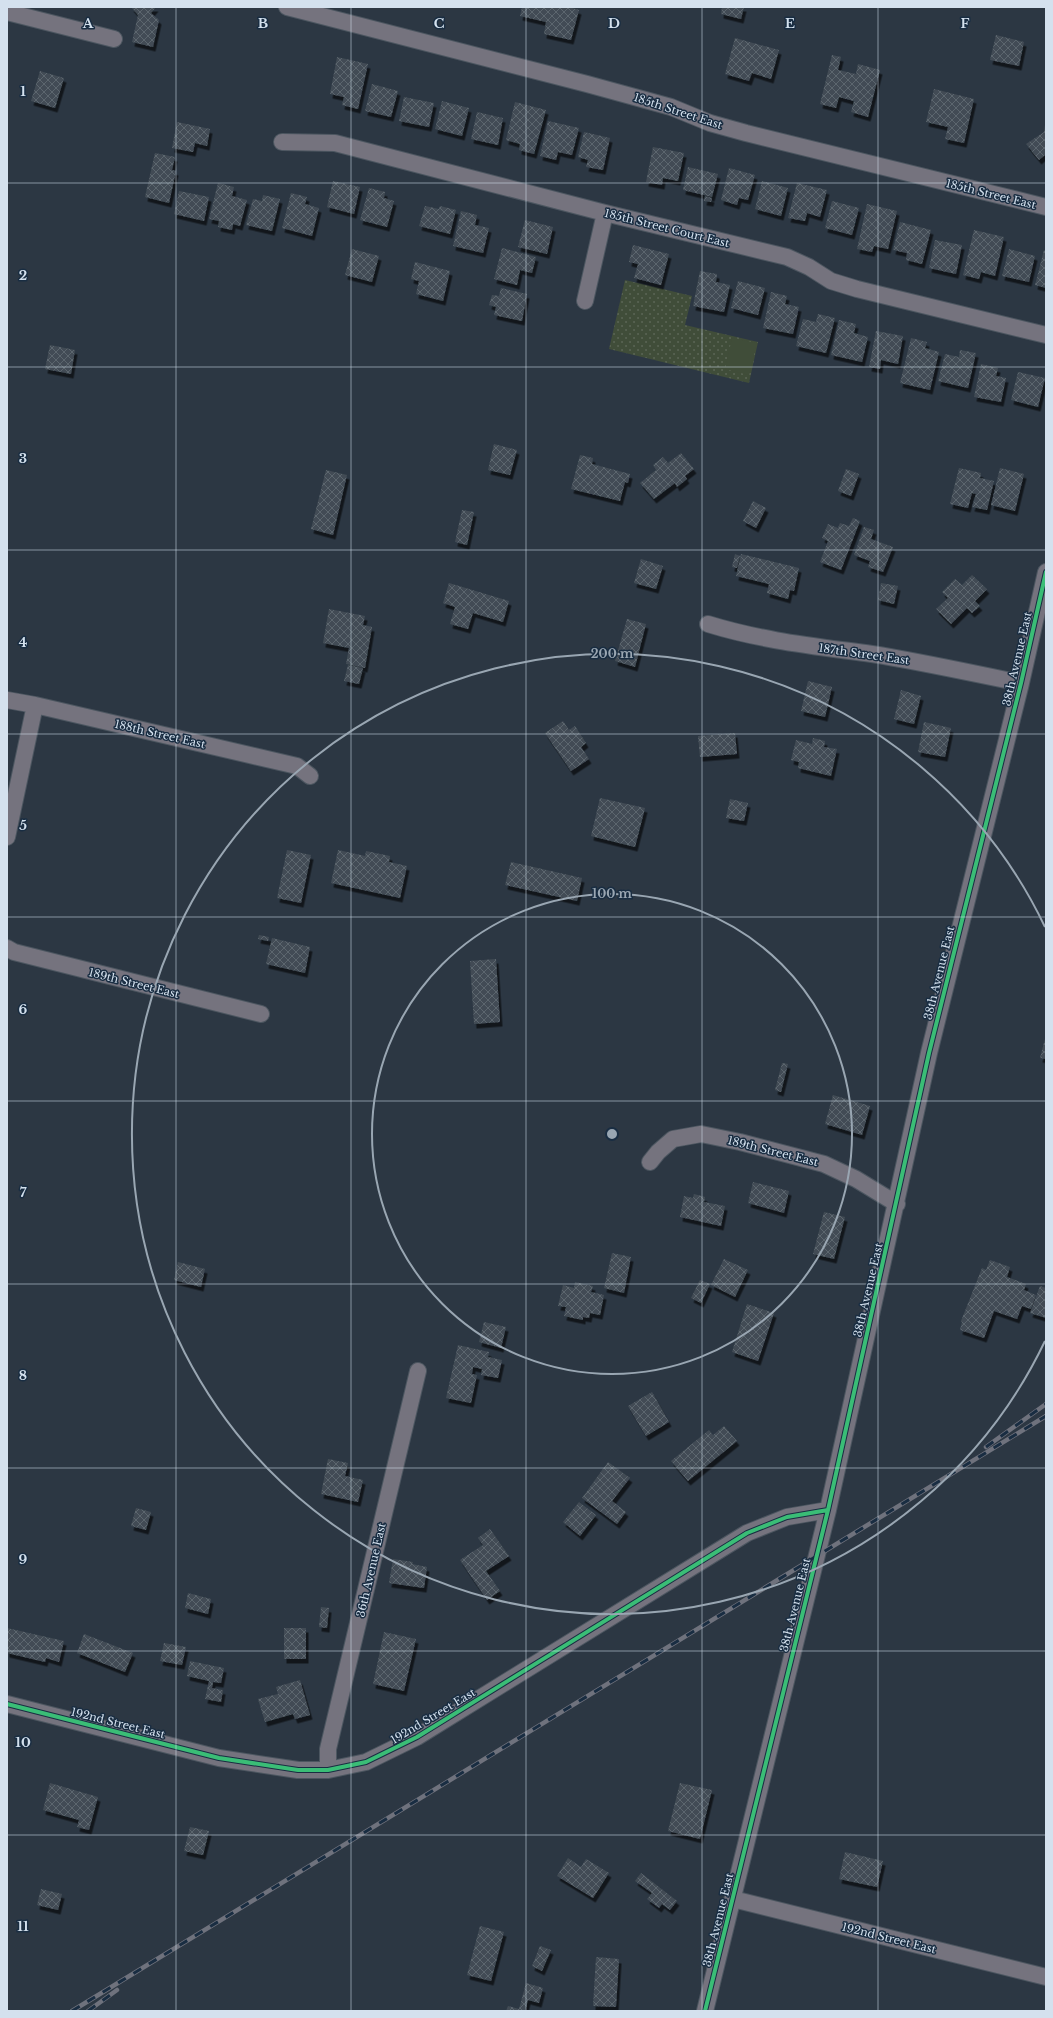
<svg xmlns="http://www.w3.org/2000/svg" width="1053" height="2018" font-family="'Libre Baskerville',serif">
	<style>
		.grass { fill: url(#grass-dots) }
		.pitch { fill: #404d39 }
		.building { fill: url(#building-cross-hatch); filter: url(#shadow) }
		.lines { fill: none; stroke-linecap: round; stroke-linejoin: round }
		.minor-casing { stroke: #4c5660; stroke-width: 18 }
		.minor { stroke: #75737e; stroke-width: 16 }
		.rail-casing { stroke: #6f727d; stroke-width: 4.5 }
		.rail { stroke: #192d42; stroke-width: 3; stroke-dasharray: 9; stroke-linecap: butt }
		.cycleway-casing { stroke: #192d42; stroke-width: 6 }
		.cycleway { stroke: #3abd76; stroke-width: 4 }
		.grid { fill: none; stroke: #d4e1ee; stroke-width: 1; stroke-opacity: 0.55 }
		.ring { fill: none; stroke: #99a6b2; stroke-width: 2 }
		.labels { text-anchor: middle; stroke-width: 3; stroke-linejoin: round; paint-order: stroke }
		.street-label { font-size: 11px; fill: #d4e1ee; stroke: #192d42 }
		.grid-label { font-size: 13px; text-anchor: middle; font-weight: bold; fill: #d4e1ee; stroke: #192d42; stroke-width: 3; stroke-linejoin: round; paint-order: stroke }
		.centre { fill: #99a6b2; stroke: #192d42; stroke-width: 2 }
		.ring-label { font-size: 12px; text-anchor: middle; font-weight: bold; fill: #99a6b2; stroke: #192d42; stroke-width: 3; stroke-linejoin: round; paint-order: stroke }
	</style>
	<defs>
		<pattern id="grass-dots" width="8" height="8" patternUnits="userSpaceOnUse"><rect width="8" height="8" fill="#404d39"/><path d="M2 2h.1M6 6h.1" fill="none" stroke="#5b6656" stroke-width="1.8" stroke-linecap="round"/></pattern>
		<pattern id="building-cross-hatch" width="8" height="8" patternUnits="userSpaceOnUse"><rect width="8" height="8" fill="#424c55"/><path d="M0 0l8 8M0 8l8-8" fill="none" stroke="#5c666e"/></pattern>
		<filter id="shadow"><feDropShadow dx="2.5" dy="4.5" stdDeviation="0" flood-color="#0009"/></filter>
	</defs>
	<rect width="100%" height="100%" fill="#2c3743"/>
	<!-- grass -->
	<path class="grass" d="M625,280L692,296L685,325L758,342L749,383L609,349Z"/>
	<!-- pitch -->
	<path class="pitch" d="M732,338L757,343L749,375L725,369Z"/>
	<!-- building -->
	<path class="building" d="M131,7H156L151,13L159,20L153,47L132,42L138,15Z
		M522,7H569L579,10L571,40L544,34L546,22L520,16Z
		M722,7H744L741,19L721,14Z
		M996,35L1024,42L1019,66L990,60Z
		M735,38L779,50L771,79L752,73L749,81L725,74Z
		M832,55L841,57L838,70L856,74L858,64L880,70L868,117L851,112L854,101L839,97L836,108L820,104Z
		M337,57L368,64L358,109L342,105L344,97L330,94Z
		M40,71L64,78L55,108L31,101Z
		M372,84L398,91L391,117L365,111Z
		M934,89L974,99L964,143L945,139L948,127L926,122Z
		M404,97L434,103L429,127L399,121Z
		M442,101L469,108L462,136L435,129Z
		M515,102L546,110L534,154L519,150L520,144L506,140Z
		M477,112L503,118L498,145L471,139Z
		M548,121L579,128L572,155L558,152L556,160L540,156Z
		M177,122L210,129L207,146L195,143L193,152L172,148Z
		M1045,125L1046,154L1039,160L1026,144L1044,132Z
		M584,132L610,138L603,170L586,167L588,160L578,157Z
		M653,147L684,153L678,181L663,178L662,185L646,182Z
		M155,153L175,157L172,170L176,171L169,203L145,197Z
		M688,167L718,174L712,197L683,190Z
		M729,168L755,175L748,200L739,198L737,205L721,200Z
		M333,181L360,187L354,214L327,207Z
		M762,181L788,188L781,216L755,209Z
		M218,183L234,187L232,196L247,200L240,226L233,224L232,230L218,227L219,221L209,219Z
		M797,183L827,190L820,217L807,213L805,221L788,218Z
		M369,188L385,192L384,198L394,201L387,227L360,220Z
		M179,191L209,197L204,221L174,214Z
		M291,193L307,197L305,204L319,208L312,236L282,228Z
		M263,195L280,199L272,231L246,225L253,199L262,201Z
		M705,196L712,198L711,202L704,201Z
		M832,201L859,208L852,235L825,228Z
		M867,204L897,211L888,249L874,246L872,252L857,249Z
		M425,206L439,209L440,206L456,210L450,234L419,226Z
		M461,211L477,215L475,225L489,228L483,253L453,246Z
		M525,220L553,227L547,254L518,247Z
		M900,222L931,230L922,264L906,260L907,253L893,250Z
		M974,230L1004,237L995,276L981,272L979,279L963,275Z
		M935,240L962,245L956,274L929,268Z
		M633,245L669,254L661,285L634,278L638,264L629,262Z
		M502,248L536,257L532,273L520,270L517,285L494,279Z
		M352,249L379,256L372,282L345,275Z
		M1009,249L1035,256L1029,282L1002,276Z
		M1044,250L1046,251V288L1035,285Z
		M415,262L450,271L443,301L416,294L419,281L411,279Z
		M700,271L717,274L716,282L730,285L724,312L693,306Z
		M738,281L765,288L758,315L731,308Z
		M501,288L527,294L522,321L494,315L496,307L489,305L492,295L499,296Z
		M771,292L787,296L785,304L799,307L793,334L763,328Z
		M818,314L835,318L826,353L796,346L803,319L816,322Z
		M839,320L856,324L854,333L868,337L862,362L831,355Z
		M876,331L903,336L898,364L881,360L880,369L869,367Z
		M911,338L927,342L925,348L939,352L930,390L900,383Z
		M50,345L75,350L71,374L45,369Z
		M960,350L976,353L968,388L938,381L945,354L959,357Z
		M981,364L998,368L996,376L1006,378L1001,402L974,397Z
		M1018,372L1045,378L1038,407L1011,400Z
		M494,444L517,450L510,475L488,470Z
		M681,453L694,469L685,476L687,479L677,487L675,483L654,499L640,483L656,470L653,465L663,457L668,463Z
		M580,455L593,458L592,464L630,474L628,483L625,482L620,501L571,489Z
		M959,468L981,473L980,478L994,481L987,510L972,507L976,494L972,493L968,508L950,504Z
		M1000,468L1024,474L1015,511L991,505Z
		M846,469L859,474L851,496L838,491Z
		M326,470L347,475L333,535L311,529Z
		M753,501L766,508L756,528L743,521Z
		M462,510L474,512L467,545L455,542Z
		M853,518L860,521L841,570L820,562L828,541L822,538L828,524L838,528L840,523L849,526Z
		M864,527L874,530L871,539L893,547L883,572L868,567L870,561L854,555Z
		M735,554L740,556L737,568L732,567Z
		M741,554L799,568L794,591L790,590L788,599L767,593L769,584L736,576Z
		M641,559L663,566L656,589L634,583Z
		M972,575L987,589L975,601L980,606L972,613L967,608L951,624L936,609L948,598L942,592L955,579L962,585Z
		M449,583L509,601L503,622L473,613L468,629L450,624L455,607L443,603Z
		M881,583L898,586L894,604L878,600Z
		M329,609L365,616L363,625L372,627L365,668L346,664L349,648L323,643Z
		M627,619L646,624L635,667L615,661Z
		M348,665L363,668L359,684L344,681Z
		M808,681L832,687L825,717L801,711Z
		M901,690L921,696L914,724L894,719Z
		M563,721L569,730L575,726L586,743L581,747L589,759L571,771L545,733Z
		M924,722L951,728L945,757L918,752Z
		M735,733L737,754L700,757L698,736Z
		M813,738L825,741L824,747L837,749L831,776L798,768L799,762L791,760L796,740L812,744Z
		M600,798L645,808L635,847L591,836Z
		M730,799L748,803L744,821L726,818Z
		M287,850L311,855L301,903L277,898Z
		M338,850L365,856L366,851L390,856L389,862L407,866L400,898L331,883Z
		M511,862L582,878L577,901L505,885Z
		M259,935L269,937L268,941L258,939Z
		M272,938L310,947L305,973L266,964Z
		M496,959L500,1022L474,1024L470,961Z
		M1046,1035V1059L1040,1058Z
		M782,1063L788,1064L781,1092L775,1090Z
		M833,1095L870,1106L862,1135L825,1124Z
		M753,1182L789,1191L784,1213L748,1203Z
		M694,1194L705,1197L704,1202L725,1206L721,1226L680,1217L684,1196L693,1198Z
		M824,1212L845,1217L834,1259L813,1254Z
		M612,1253L631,1257L624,1293L604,1288Z
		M724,1259L748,1270L735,1297L711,1285Z
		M990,1260L1010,1267L1007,1277L1026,1284L1024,1290L1036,1295L1031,1309L1022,1306L1017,1319L994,1311L984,1338L960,1330L962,1322L961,1321L982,1268L986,1270Z
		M178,1262L205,1269L201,1287L174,1280Z
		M700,1280L710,1284L701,1303L691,1298Z
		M575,1282L593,1286L591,1292L604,1295L600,1315L590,1313L589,1318L583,1317V1320L564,1316L566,1307L558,1306L563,1285L574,1288Z
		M1040,1286L1046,1288V1318L1030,1313Z
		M747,1304L774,1313L758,1361L732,1352Z
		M484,1322L506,1327L501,1348L479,1342Z
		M458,1345L489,1352L488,1357L502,1360L498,1378L481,1375L482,1369L473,1367L472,1374L477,1375L471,1403L446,1398Z
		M652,1392L669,1422L646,1436L628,1406Z
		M724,1426L737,1441L688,1481L671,1461L709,1430L713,1435Z
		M328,1459L348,1463L345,1476L363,1480L358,1502L321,1494Z
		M608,1462L630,1478L612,1501L626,1512L617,1524L582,1498Z
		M579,1502L596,1515L580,1536L563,1522Z
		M136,1508L151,1512L146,1530L131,1526Z
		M490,1529L509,1556L486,1571L500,1591L487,1600L460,1560L483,1545L478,1538Z
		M393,1559L413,1562L412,1564L427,1567L424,1588L389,1583Z
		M188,1593L211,1599L208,1614L185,1608Z
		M321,1607L329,1608L327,1628L319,1627Z
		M7,1628L64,1641L59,1662L46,1658L45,1662L7,1653Z
		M284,1628H306V1659H284Z
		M384,1632L416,1639L404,1691L373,1684Z
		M84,1634L133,1653L125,1672L77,1653Z
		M164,1643L186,1647L182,1665L160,1661Z
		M190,1661L224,1668L221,1683L213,1682L212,1688L223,1690L221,1702L205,1699L209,1681L187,1676Z
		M300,1680L310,1715L295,1719L293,1714L265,1722L258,1699L278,1694L276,1687Z
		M50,1783L98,1797L89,1830L77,1827L79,1820L43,1810Z
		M680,1783L712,1790L700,1839L668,1831Z
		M190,1827L209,1831L203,1855L184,1851Z
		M845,1852L883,1861L877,1887L839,1879Z
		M568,1858L581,1867L586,1859L609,1873L593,1898L557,1876Z
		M641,1873L677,1901L670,1910L662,1904L659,1908L647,1899L652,1893L635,1881Z
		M41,1889L62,1894L58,1910L37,1905Z
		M480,1926L504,1932L491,1981L467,1975Z
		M540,1946L551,1950L542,1971L532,1966Z
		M596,1957L619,1959L616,2007L593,2006Z
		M526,1983L543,1988L539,2003L528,2000L525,2011H506L508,2006L519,2009Z"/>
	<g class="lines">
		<defs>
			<path id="minor" d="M287,7L587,84L671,107L710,123L746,133L1046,207
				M7,12L114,39
				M282,142L335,143L605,213L787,257L809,267L831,281L857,289L1046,335
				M585,301L605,213
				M708,624C763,641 814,646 872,654C922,662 971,673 1021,683
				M7,700L35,705L297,766L310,776
				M7,837L35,705
				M7,948L14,952L261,1014
				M650,1162L658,1152L673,1139L701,1134L740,1142L824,1164L856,1179L897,1204
				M7,1704L219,1758L298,1770H328L366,1762L417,1737L747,1533L787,1517L828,1510
				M328,1770V1749L418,1371
				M733,1899L1046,1977
				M705,2011L828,1510L929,1053L1021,683L1046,572"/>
		</defs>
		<!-- minor casing -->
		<use href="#minor" class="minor-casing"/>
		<!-- minor -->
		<use href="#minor" class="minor"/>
		<defs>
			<path id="rail" d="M986,1447L1046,1404
				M72,2011L1046,1416
				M88,2011L117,1990"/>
		</defs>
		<!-- rail casing -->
		<use href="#rail" class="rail-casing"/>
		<!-- rail -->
		<use href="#rail" class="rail"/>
		<defs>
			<path id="cycleway" d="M7,1704L219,1758L298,1770H328L366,1762L417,1737L747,1533L787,1517L828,1510
				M705,2011L828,1510L929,1053L1021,683L1046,572"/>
		</defs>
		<!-- cycleway casing -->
		<use href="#cycleway" class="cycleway-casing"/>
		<!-- cycleway -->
		<use href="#cycleway" class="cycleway"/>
	</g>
	<!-- grid -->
	<path class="grid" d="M176,7V2011M351,7V2011M526,7V2011M702,7V2011M878,7V2011M7,183H1046M7,367H1046M7,550H1046M7,734H1046M7,917H1046M7,1101H1046M7,1284H1046M7,1468H1046M7,1651H1046M7,1835H1046"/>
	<!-- distance rings -->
	<g class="ring">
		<circle cx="612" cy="1134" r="240"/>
		<path d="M1045 1341A480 480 0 1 1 1045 927"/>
	</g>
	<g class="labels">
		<!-- street labels -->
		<g class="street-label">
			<text transform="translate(678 111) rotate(18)" y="4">185th Street East</text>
			<text transform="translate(991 194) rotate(14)" y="4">185th Street East</text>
			<text transform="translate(667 228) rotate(14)" y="4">185th Street Court East</text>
			<text transform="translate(864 654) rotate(8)" y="4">187th Street East</text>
			<text transform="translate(1017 659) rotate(-77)" y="4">38th Avenue East</text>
			<text transform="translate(160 734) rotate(13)" y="4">188th Street East</text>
			<text transform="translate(939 973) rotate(-76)" y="4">38th Avenue East</text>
			<text transform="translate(134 983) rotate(14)" y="4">189th Street East</text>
			<text transform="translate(773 1151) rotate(14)" y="4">189th Street East</text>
			<text transform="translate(868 1290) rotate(-77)" y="4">38th Avenue East</text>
			<text transform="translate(371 1570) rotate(-77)" y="4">36th Avenue East</text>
			<text transform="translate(795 1605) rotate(-76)" y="4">38th Avenue East</text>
			<text transform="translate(433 1716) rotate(-31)" y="4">192nd Street East</text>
			<text transform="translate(118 1723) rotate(14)" y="4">192nd Street East</text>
			<text transform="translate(718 1920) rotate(-76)" y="4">38th Avenue East</text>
			<text transform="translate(889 1938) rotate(14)" y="4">192nd Street East</text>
		</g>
	</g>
	<g class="grid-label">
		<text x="88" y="28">A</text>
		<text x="263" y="28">B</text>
		<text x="439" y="28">C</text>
		<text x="614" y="28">D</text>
		<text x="790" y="28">E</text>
		<text x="965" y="28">F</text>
		<text x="23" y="96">1</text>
		<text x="23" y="280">2</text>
		<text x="23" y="463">3</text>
		<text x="23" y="647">4</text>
		<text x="23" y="830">5</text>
		<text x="23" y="1014">6</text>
		<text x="23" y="1197">7</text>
		<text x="23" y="1380">8</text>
		<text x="23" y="1564">9</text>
		<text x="23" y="1747">10</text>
		<text x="23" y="1931">11</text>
	</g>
	<circle cx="612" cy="1134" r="6" class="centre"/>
	<g class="ring-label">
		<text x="612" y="658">200 m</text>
		<text x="612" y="898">100 m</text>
	</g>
	<!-- border -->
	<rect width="1053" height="2018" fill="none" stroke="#d4e1ee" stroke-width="16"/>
</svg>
